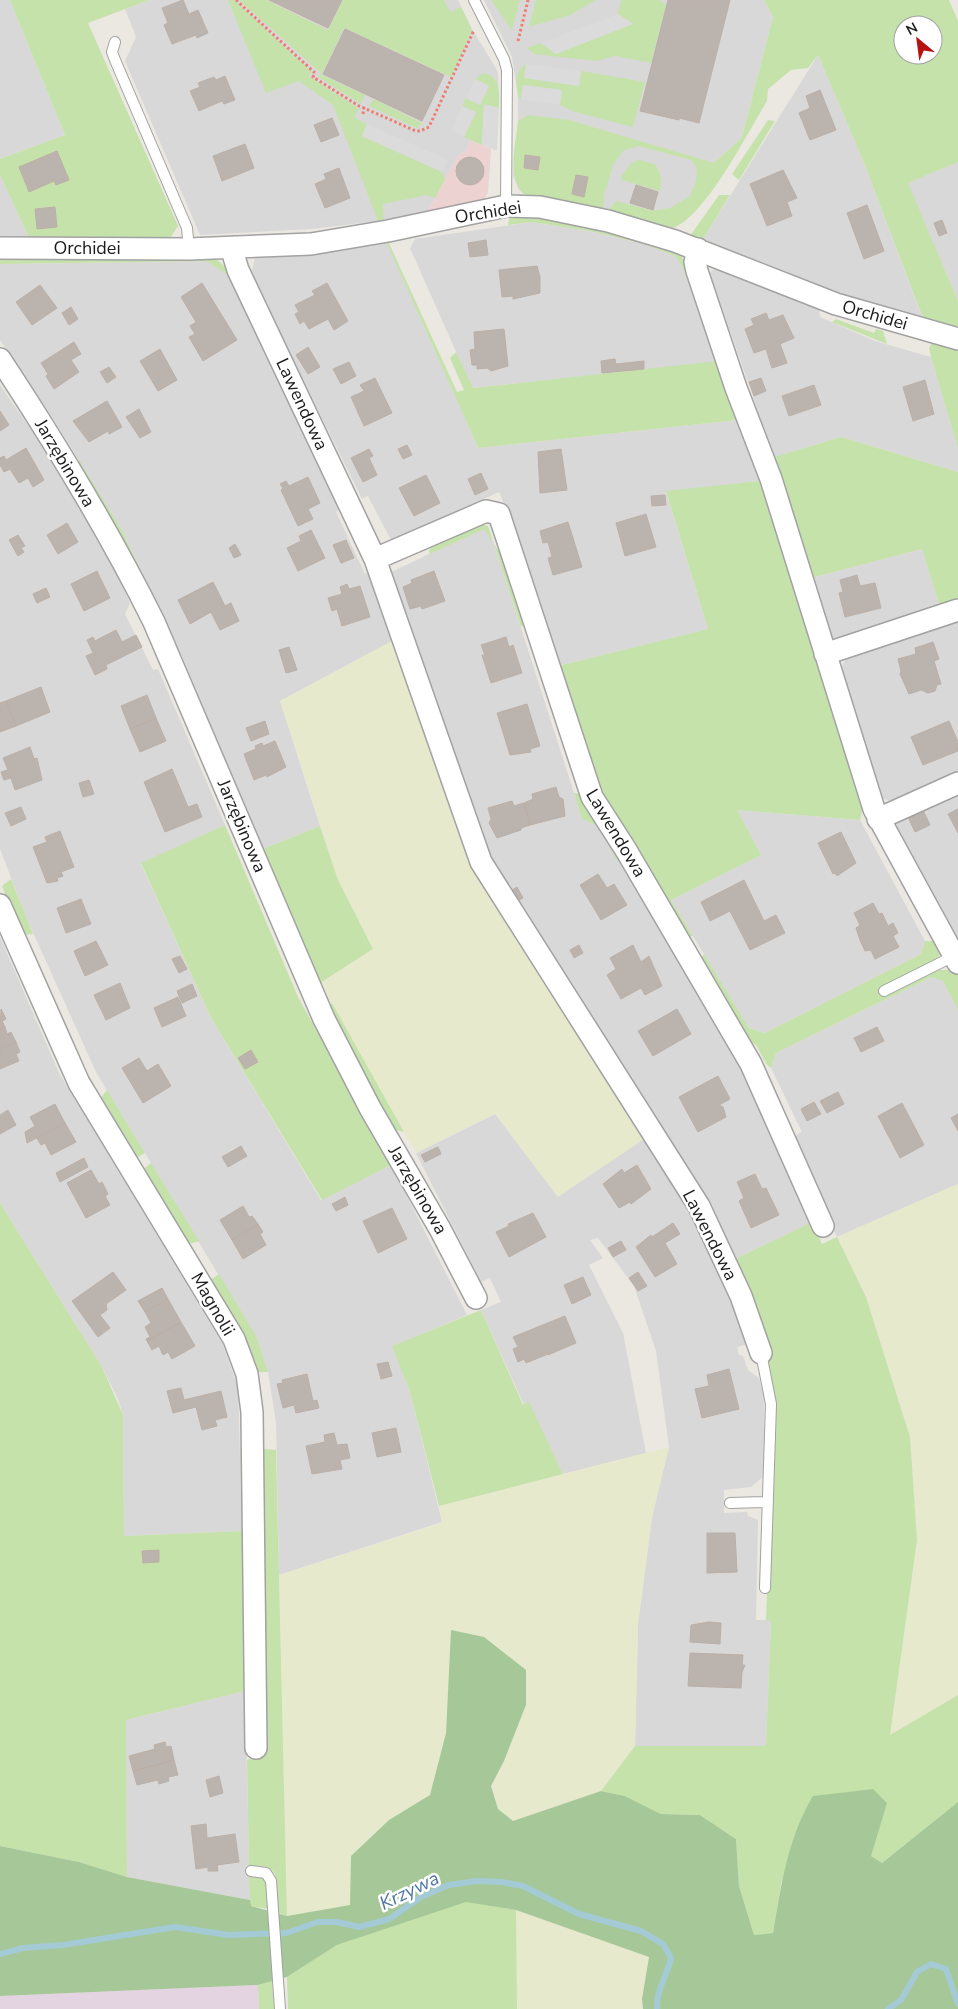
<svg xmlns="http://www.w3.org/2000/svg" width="958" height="2009" font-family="'Nunito Sans',sans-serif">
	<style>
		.residential { fill: #d9d8d8 }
		.commercial { fill: #ecd2d1 }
		.industrial { fill: #e4d3e1 }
		.farmland { fill: #e7e9cd }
		.grass { fill: #c5e2aa; fill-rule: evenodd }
		.forest { fill: #a6c899 }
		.parking { fill: #dbdbdb }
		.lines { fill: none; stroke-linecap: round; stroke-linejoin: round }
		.stream { stroke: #a4cad6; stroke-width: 6 }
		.building { fill: #bbb4ae; stroke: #bcafa5 }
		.lane-casing { stroke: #a2a2a2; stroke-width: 12 }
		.street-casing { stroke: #a2a2a2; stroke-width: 24 }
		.path { stroke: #ed7e70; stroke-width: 3; stroke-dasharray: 2.5 2.5; stroke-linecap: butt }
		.lane { stroke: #fff; stroke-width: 10 }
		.street { stroke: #fff; stroke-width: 21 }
		.labels { text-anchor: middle; stroke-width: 5; stroke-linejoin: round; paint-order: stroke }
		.street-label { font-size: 18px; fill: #1b1b1b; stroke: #fff }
		.water-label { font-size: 19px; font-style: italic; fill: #5078a1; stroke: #fff }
	</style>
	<rect width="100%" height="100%" fill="#ebe8e1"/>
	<!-- residential -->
	<path class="residential" d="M0,0H10L65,135L0,159Z
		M149,0H458L471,27L498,72L499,108L484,105L482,145L470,140L466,151L459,154L427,213L378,221L312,229L200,235L125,61L136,37L125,9Z
		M484,0H764L773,17L742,137L714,163L691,205L652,219L524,194L519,190L513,175L518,121V96L512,57Z
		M818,55L864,163L924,322L848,297L703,239Z
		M958,162V301L907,183Z
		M0,175L30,240L0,238Z
		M532,222L594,232L644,244L675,256L683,268L717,362L472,388L410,248L415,239Z
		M387,242L478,448L737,420L759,481L666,492L708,629L558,666L517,534L499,492L392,542L368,496L362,499L251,274L255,257L318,253Z
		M206,261L228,275L342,508L336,512L365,574L371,572L396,639L280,701L320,826L263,849L182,656L123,532L54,420L0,340V264Z
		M715,268L819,308L820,317L875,341L931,357L958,449V472L841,437L774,457L710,273Z
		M0,385L34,434L106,552L130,603L125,614L153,670L158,669L225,825L141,864L211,1018L321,1200L391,1165L467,1315L393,1346L410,1392L442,1522L279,1575L276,1423L268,1372L256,1337L96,1072L26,917L0,849Z
		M484,528L494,544L582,818L598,826L732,1050L776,1136L812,1222L731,1261L493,871L385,575Z
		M922,549L940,607L841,641L828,635L811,578Z
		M958,618V774L895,802L881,798L840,671L848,654Z
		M958,790V946L894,830L901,815Z
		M737,810L860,820L925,941L921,954L765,1033L749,1028L671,900L760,855Z
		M0,937L59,1073L223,1345L238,1387L242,1531L124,1536L123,1415L118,1399L102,1367L0,1203Z
		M931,977L943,981L958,1010V1184L837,1237L792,1137L802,1132L771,1068L776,1053Z
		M495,1114L647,1137L698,1217L751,1343L737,1347L739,1355L743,1356L748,1370L759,1378L764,1396V1476L751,1487L724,1490V1513L747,1512L748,1516L758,1520L756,1620H771L766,1746H635L638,1624L652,1517L669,1447L656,1351L634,1286L598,1238L590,1240L603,1258L589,1265L623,1333L646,1453L563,1474L529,1403L524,1405L481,1310L501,1302L490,1278L481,1282L416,1153Z
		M245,1691L250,1900L127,1877L126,1720Z"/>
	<!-- commercial -->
	<path class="commercial" d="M470,140L491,149L488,192L484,199L477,203L427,213L459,154L466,151Z"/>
	<!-- industrial -->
	<path class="industrial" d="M258,1985L259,2009H0V1996Z"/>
	<!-- farmland -->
	<path class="farmland" d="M396,639L478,866L647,1137L558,1197L495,1114L416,1153L320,983L373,949L338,880L280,701Z
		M958,1184V1695L890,1736L917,1540L910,1437L866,1297L837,1237Z
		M669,1447L652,1517L638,1624L635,1746L601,1791L513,1821L497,1809L491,1786L504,1761L526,1705L451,1630L446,1733L430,1795L389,1820L351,1856V1905L287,1916L279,1575L442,1523L439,1506Z
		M516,1910L649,1957L642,1999L643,2009H517Z"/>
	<!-- grass -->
	<path class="grass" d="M10,0H149L88,23L178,226L168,241L30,240L0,175V159L65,135Z
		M228,0H234L312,72L309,76L358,108L355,118L367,124L362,136L442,172L445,179L435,198L427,195L383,204L384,220L378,221L333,105L299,81L266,93Z
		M239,0H266L328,30L343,0H444L450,12L461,7L471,27V32L451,77L344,28L322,74Z
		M491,0H520L512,30Z
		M536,0H596L570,15L529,27Z
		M621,0H659L666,5L651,63L615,56L596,61L534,54L527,48L541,43L556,54L632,23L618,14Z
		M764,0H949L958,21V162L908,183L958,301V332L866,307L690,236L719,195H730L703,239L848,297L924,321L864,163L818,55L808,68L791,70L768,89L767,101C748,132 706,216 673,228L610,215L609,210L616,201L653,211L670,208L690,196L696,181L697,168L691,160L639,146L624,150L614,163L604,194L603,212L565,201L524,194C506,178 516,143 518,121L528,115L569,120L714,163L742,137L773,17ZM903,25H933V55H903Z
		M526,64L524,78L579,86L581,71L645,82L633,127L575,112L560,105L561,90L523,85L521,99L518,96C517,84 513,71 526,64Z
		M484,73C502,77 499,95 499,108L484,105L482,145L464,137L476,112L462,106L466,98L480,105L489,86L475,79Z
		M320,74L365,95L361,104L318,77Z
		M373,99L422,123L417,128L369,106Z
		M768,120L775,121L739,180L732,174Z
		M639,160L655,164C661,173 662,180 660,191L622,180L621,177L630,164Z
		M510,215H535L645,239L680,254L686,264L741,419L864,802L860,820L737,810L761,855L671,900L693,936L688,937L600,798L517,543V534L558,666L708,629L666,491L759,481L737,420L478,448L387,243L318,253L268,257V253L388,241L457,392L464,390L450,358L456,352L473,388L717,361L683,268L675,256L644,244L594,232L532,222L508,225Z
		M203,255L216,259L231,272L267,354L228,275L206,261L0,264V257Z
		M836,319L874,333L876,329L883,331L887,344L832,322Z
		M932,343L958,350V449L931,357L929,348Z
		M841,437L958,472V601L940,607L922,549L811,578L774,457Z
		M79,460L123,532L155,601L151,603L77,465Z
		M479,524L488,526L494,544L511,569L525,624L521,627L494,544L484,529L430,554L429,551L433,545Z
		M574,793L583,794L623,858L618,862L598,826L582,819Z
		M225,825L298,997L391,1165L322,1200L211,1018L141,863Z
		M320,826L338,880L373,949L320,983L263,849Z
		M11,879L33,934L22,935L2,886Z
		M925,941H937L941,953L935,961L880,989L882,996C902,988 939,958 958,975V1010L943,981L931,977L776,1053L771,1068L767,1065L756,1045L744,1038L701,959L704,954L749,1028L765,1033L921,954Z
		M332,1003L404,1132L392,1129L327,1009Z
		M107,1090L145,1153L133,1160L98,1101Z
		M151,1163L199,1241L186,1245L141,1171Z
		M0,1203L102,1367L123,1415L124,1536L242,1531L240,1448L245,1450V1691L126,1720L127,1877L79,1862L0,1846Z
		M812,1222L822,1244L837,1237L866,1297L910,1437L917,1540L890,1735L958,1695V1802L882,1863L871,1856L782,1879L773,1933L754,1935L739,1886L736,1839L700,1815L661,1814L625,1796L601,1791L635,1746H766L771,1621L766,1620L774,1405L773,1387L765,1352L731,1261Z
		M219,1274L256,1336L268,1372H253L209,1281Z
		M481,1310L523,1405L529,1402L563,1474L439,1506L410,1392L392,1346Z
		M264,1449L276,1450L287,1916L277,1912L275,1874C268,1864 260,1866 249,1866L247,1760L263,1752L259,1454Z
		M249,1875L261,1876L267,1883L269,1909L250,1906Z
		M466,1901L516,1910L517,2009H288L287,1977L337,1945Z
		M272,1981L274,2009H259L258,1985Z"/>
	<!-- forest -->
	<path class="forest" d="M451,1630L484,1637L526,1670V1705L504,1761L491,1786L498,1809L513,1821L601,1791L625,1796L661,1814L700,1815L736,1839L739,1886L754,1935L773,1933C781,1886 788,1837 813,1796L873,1789L887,1803L871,1856L882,1863L958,1802V2009H643L642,1999L649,1957L516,1910L466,1902L337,1945L287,1977L258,1985L0,1996V1846L79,1862L127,1877L250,1900L251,1906L287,1916L350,1905L351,1856L389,1820L430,1795L446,1733Z"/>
	<!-- parking -->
	<path class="parking" d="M618,14L633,24L556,54L541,43Z
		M526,64L581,71L579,86L524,78Z
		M475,79L489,86L480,105L466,98Z
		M523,85L562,90L560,105L521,99Z
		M484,104L499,108L497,151L482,145Z
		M462,106L476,112L464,137L451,130Z
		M367,124L448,160L442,172L362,136Z"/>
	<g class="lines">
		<!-- stream -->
		<path class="stream" d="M0,1954L23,1948L63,1945L175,1927L229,1935L286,1933L318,1922H337L359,1927L389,1919L421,1897L449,1885L476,1881L502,1882L523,1886L579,1914L641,1931L663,1944L671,1958C667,1976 656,1990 657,2009
			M888,2009L901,2000L917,1972L931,1964L946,1969L958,2004"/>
	</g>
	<!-- building -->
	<path class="building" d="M183,0L189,14L198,10L208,33L197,38L196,35L172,44L164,25L168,23L162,8Z
		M269,0H342L328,28Z
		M668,0H730L699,123L679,118V120L640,111Z
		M345,29L444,75L422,121L323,74Z
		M225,76L235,100L224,104L222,101L199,111L190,91L200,87L198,83L214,77L216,80Z
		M820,90L836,130L810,140L799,113L810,108L806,96Z
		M332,118L339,135L321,142L314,125Z
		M245,144L254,168L222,181L213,156Z
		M57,151L69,180L56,185L54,181L29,192L19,167Z
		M525,155L540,157L538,170L524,168Z
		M456 171a14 14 0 1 1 28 0a14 14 0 1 1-28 0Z
		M339,168L350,198L325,208L315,184L326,179L324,174Z
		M783,170L797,198L787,202L792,216L767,226L750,184Z
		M576,175L588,177L584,197L572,194Z
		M636,185L658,192L653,210L630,203Z
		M867,205L884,251L864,259L847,213Z
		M55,207L57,227L37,229L35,209Z
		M942,220L947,233L939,236L934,223Z
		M486,240L488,255L470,257L468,243Z
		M537,266L540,277V293L513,299V296L502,297L499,270Z
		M202,283L237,340L203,361L189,337L195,334L190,326L196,322L181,297Z
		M327,283L348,321L334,330L328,319L309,329L304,321L300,324L295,314L299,312L295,305L315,295L312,291Z
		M40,285L57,308L32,325L16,302Z
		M71,307L78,319L69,325L62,313Z
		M766,313L769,320L783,315L794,338L780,344L787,363L772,368L766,349L754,353L745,329L754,325L751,319Z
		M504,329L508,366L491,371L487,368L477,369V365H472L470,350L475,349L474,332Z
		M74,342L81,354L71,360L79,372L54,389L46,376L48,374L41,363Z
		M308,347L320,367L308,374L296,355Z
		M160,349L177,380L158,391L140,361Z
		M615,359L616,364L644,361V369L602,373L601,361Z
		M349,362L356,376L341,384L333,369Z
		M109,367L116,377L107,383L100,372Z
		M375,378L392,413L364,426L351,397L364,391L360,385Z
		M761,378L766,391L754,396L749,382Z
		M925,380L934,414L913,421L903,387Z
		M814,385L821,405L789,416L782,396Z
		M107,401L122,427L109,434L108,431L89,442L73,421Z
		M139,409L151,432L140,438L126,417Z
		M0,411L9,425L0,431Z
		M407,445L412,455L403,459L398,449Z
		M26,448L44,480L33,487L28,478L19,483L10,469L4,472L0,465V458L4,456L6,460Z
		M369,449L373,456L369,458L377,475L363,482L351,458Z
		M561,449L567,490L540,493L538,452Z
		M481,473L488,489L475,495L468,479Z
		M426,475L440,503L414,516L399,488Z
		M308,477L320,503L308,509L313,519L298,526L281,490L283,488L280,484L286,481L289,486Z
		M665,495L666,505L652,506L651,496Z
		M646,514L656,547L625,556L616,523Z
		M568,522L582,567L553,575L548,558L552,557L548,542L543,543L540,531Z
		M67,523L78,542L58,554L47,535Z
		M311,530L325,558L298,571L287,548L301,541L299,536Z
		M18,535L25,546L21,548L24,552L18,556L9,540Z
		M346,540L354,558L341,563L333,545Z
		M235,544L241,555L234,558L229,548Z
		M97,571L110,598L84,611L71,584Z
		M434,571L445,601L422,609L421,606L410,609L403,587L412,583L411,580Z
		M857,575L860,586L875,583L881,608L845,617L839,593L843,592L840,580Z
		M213,582L225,606L231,603L239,621L220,630L211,612L190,624L178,600Z
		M347,584L349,589L360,586L370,617L342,626L337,609L332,611L328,598L342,594L340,587Z
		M46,588L50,597L37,603L33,594Z
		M116,630L122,642L136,635L142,647L106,665L107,669L95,675L86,656L93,653L87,640L93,637L95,641Z
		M506,637L509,647L513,645L522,673L491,683L482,655H485L481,645Z
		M933,642L939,659L934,661L941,684L937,685L935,691L928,693L921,690L909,694L900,674L901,671L898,659L916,654L915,648Z
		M289,647L297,670L286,673L279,650Z
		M41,687L50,712L16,726L6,701Z
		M147,695L156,718L130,729L121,706Z
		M6,701L16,726L0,732V703Z
		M527,704L540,746L530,749L531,752L510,755L497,713Z
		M156,718L166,741L140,752L130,729Z
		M265,721L269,734L251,741L246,728Z
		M949,721L958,742V751L923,765L911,737Z
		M275,741L286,767L267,777L266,775L254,780L244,754L256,749L255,746L262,743L263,746Z
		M30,747L34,759L37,758L42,780L15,790L11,778L4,780L1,772L8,770L3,758Z
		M172,769L188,807L197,804L202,817L165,832L144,782Z
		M89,780L94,794L83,797L79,783Z
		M556,787L559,797L563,799L565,816L530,825L524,803L533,799L532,794Z
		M512,801L514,806L524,803L530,825L521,828V830L497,838L489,823L491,819L488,808Z
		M21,807L26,819L11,826L5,813Z
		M958,809V833L948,814Z
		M923,810L930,825L915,832L908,817Z
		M60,831L74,867L61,872L63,876L57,878L58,881L47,883L33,847L47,842L45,837Z
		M841,832L856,863L837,876L835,873L833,874L818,843Z
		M598,874L607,888L614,884L627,905L601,920L580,885Z
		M744,880L764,921L776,915L785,933L750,950L730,911L710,921L701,902Z
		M517,887L523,898L515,902L509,892Z
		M81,899L91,924L66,933L57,908Z
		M873,903L879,914L882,913L888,926L893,923L898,933L893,936L899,947L875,959L871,950L865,951L860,940L856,928L860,925L854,913Z
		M96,941L108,965L85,976L74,951Z
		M579,945L583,953L574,958L570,950Z
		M633,945L641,962L649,956L662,986L645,995L641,988L621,999L607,975L616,969L610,958Z
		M180,956L187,969L179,973L172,959Z
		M120,983L130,1008L106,1020L94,995Z
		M192,984L197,996L182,1003L177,991Z
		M178,997L186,1016L162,1027L154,1008Z
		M1,1009L6,1019L2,1021L5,1027L0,1030Z
		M677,1009L691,1034L653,1056L638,1031Z
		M5,1027L7,1034L11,1032L16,1042L0,1049V1030Z
		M877,1027L884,1041L861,1052L854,1038Z
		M16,1042L20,1052L16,1054L19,1061L0,1069V1049Z
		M251,1050L258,1062L245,1069L238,1058Z
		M139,1058L147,1071L158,1064L171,1086L143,1103L122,1068Z
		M718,1076L730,1099L719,1105L723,1107L726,1117L698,1132L679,1097Z
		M838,1092L844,1104L827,1113L820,1101Z
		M814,1102L821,1114L807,1121L801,1109Z
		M902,1103L924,1145L900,1158L878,1116Z
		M55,1104L65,1123L27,1143L25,1132L35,1126L30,1117Z
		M8,1110L16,1125L0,1134V1115Z
		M958,1114V1131L951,1118Z
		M65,1123L76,1142L51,1155L45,1143L41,1145L37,1138Z
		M241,1146L247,1156L228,1167L222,1157Z
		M438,1147L441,1154L425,1162L421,1155Z
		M84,1158L88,1167L60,1182L56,1173Z
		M637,1165L651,1189L631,1204L630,1202L619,1208L603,1184L622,1169L624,1173Z
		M91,1170L99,1184L102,1182L108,1194L105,1196L110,1205L86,1218L67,1183Z
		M755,1174L762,1189L766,1188L779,1215L751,1228L739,1201L744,1198L737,1182Z
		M345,1197L348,1205L336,1211L332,1204Z
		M243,1206L249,1217L252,1216L258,1224L232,1240L220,1220Z
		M392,1208L407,1239L378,1253L363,1221Z
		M533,1213L546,1237L509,1257L496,1232L509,1226L508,1224Z
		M673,1223L680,1234L665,1243L677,1264L655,1277L636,1247L651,1235L652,1237Z
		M258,1224L263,1232L260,1234L266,1245L243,1259L232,1240Z
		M621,1241L626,1250L613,1257L608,1248Z
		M113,1272L126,1290L106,1304L107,1310L100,1315L110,1328L98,1337L72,1301Z
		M638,1272L647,1286L638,1291L629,1278Z
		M583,1277L591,1295L572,1304L564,1285Z
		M162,1288L168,1299L145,1312L138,1301Z
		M168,1299L181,1322L147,1341L146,1339L150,1337L145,1327L151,1323L145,1312Z
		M565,1316L576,1343L548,1355V1354L526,1363L524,1359L518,1362L513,1349L518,1347L513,1337Z
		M181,1322L195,1346L172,1359L168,1352L163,1355L159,1346L152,1350L147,1341Z
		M388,1362L392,1376L381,1379L377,1364Z
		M729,1369L739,1409L702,1418L695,1389L709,1386L707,1375Z
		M307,1374L313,1401L317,1400L319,1408L296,1413L294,1405L283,1408L277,1384L283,1383L282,1380Z
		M181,1388L184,1400L221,1391L227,1417L215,1420L217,1426L202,1430L196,1407L173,1413L167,1391Z
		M396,1428L401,1452L377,1457L372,1433Z
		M334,1433L337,1445L347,1444L350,1458L340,1460L342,1469L312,1474L306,1446L325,1442L324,1435Z
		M707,1533H735L737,1572L707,1573Z
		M159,1550V1562L143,1563L142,1551Z
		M709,1622L721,1623L720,1644L690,1642L691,1625Z
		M690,1653L743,1655L742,1665H745L742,1672L741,1688L688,1686Z
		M165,1742L166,1747L171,1746L174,1760L133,1771L129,1756L155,1749L154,1745Z
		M174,1760L178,1775L168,1777L169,1781L159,1784L158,1780L137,1785L133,1771Z
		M219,1776L223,1793L210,1797L206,1780Z
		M206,1824L207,1838L235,1834L239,1862L217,1865L218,1871H208V1867L196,1869L191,1826Z"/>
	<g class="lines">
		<defs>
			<path id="lane" d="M474,0L504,59L507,70L506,206
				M115,42L112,52L115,60L187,228L189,249
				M884,991L954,956
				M761,1353L771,1404L765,1588
				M730,1503L768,1502
				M251,1871L266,1873L271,1881L280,2009"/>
			<path id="street" d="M234,247V257L238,270L375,559L481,862L699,1206L741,1296L761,1353
				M0,248L189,249L311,244L388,231L506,206L540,207L608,221L675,241L836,304L958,339
				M698,249L695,262L697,271L736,388L771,479L874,809L958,963
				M0,359C56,444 109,531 154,622L324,1019L370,1108L440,1229L476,1298
				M375,559L486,511L499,514L592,797L626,850L751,1064L823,1226
				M825,654L958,610
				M878,819L958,783
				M0,905L79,1083L234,1339L247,1374L252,1412L256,1748"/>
		</defs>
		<!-- lane casing -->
		<use href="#lane" class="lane-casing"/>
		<!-- street casing -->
		<use href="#street" class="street-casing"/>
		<!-- path -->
		<path class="path" d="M236,0L315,73L313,77L359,106L416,131H420L429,127L474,30
			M518,41L528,0
			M363,114L364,107"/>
		<!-- lane -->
		<use href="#lane" class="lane"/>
		<!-- street -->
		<use href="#street" class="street"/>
	</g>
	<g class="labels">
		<!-- street labels -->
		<g class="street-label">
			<text transform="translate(488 212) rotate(-9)" y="6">Orchidei</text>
			<text x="87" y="254">Orchidei</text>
			<text transform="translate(875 315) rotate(16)" y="6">Orchidei</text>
			<text transform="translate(302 404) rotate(65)" y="6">Lawendowa</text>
			<text transform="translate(65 463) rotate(59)" y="6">Jarzębinowa</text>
			<text transform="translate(242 826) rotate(67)" y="6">Jarzębinowa</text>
			<text transform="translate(616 833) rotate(59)" y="6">Lawendowa</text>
			<text transform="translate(418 1190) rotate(60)" y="6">Jarzębinowa</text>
			<text transform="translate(710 1235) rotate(63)" y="6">Lawendowa</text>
			<text transform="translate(213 1304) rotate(60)" y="6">Magnolii</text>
		</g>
		<!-- water labels -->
		<g class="water-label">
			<text transform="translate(409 1890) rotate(-26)" y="7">Krzywa</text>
		</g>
	</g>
	<!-- north arrow -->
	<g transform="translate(918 40) rotate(331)"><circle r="24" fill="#ffffff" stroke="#a4a4a4"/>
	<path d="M0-4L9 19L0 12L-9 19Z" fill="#b51210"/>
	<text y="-8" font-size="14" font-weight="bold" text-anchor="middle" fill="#1b1b1b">N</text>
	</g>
</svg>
